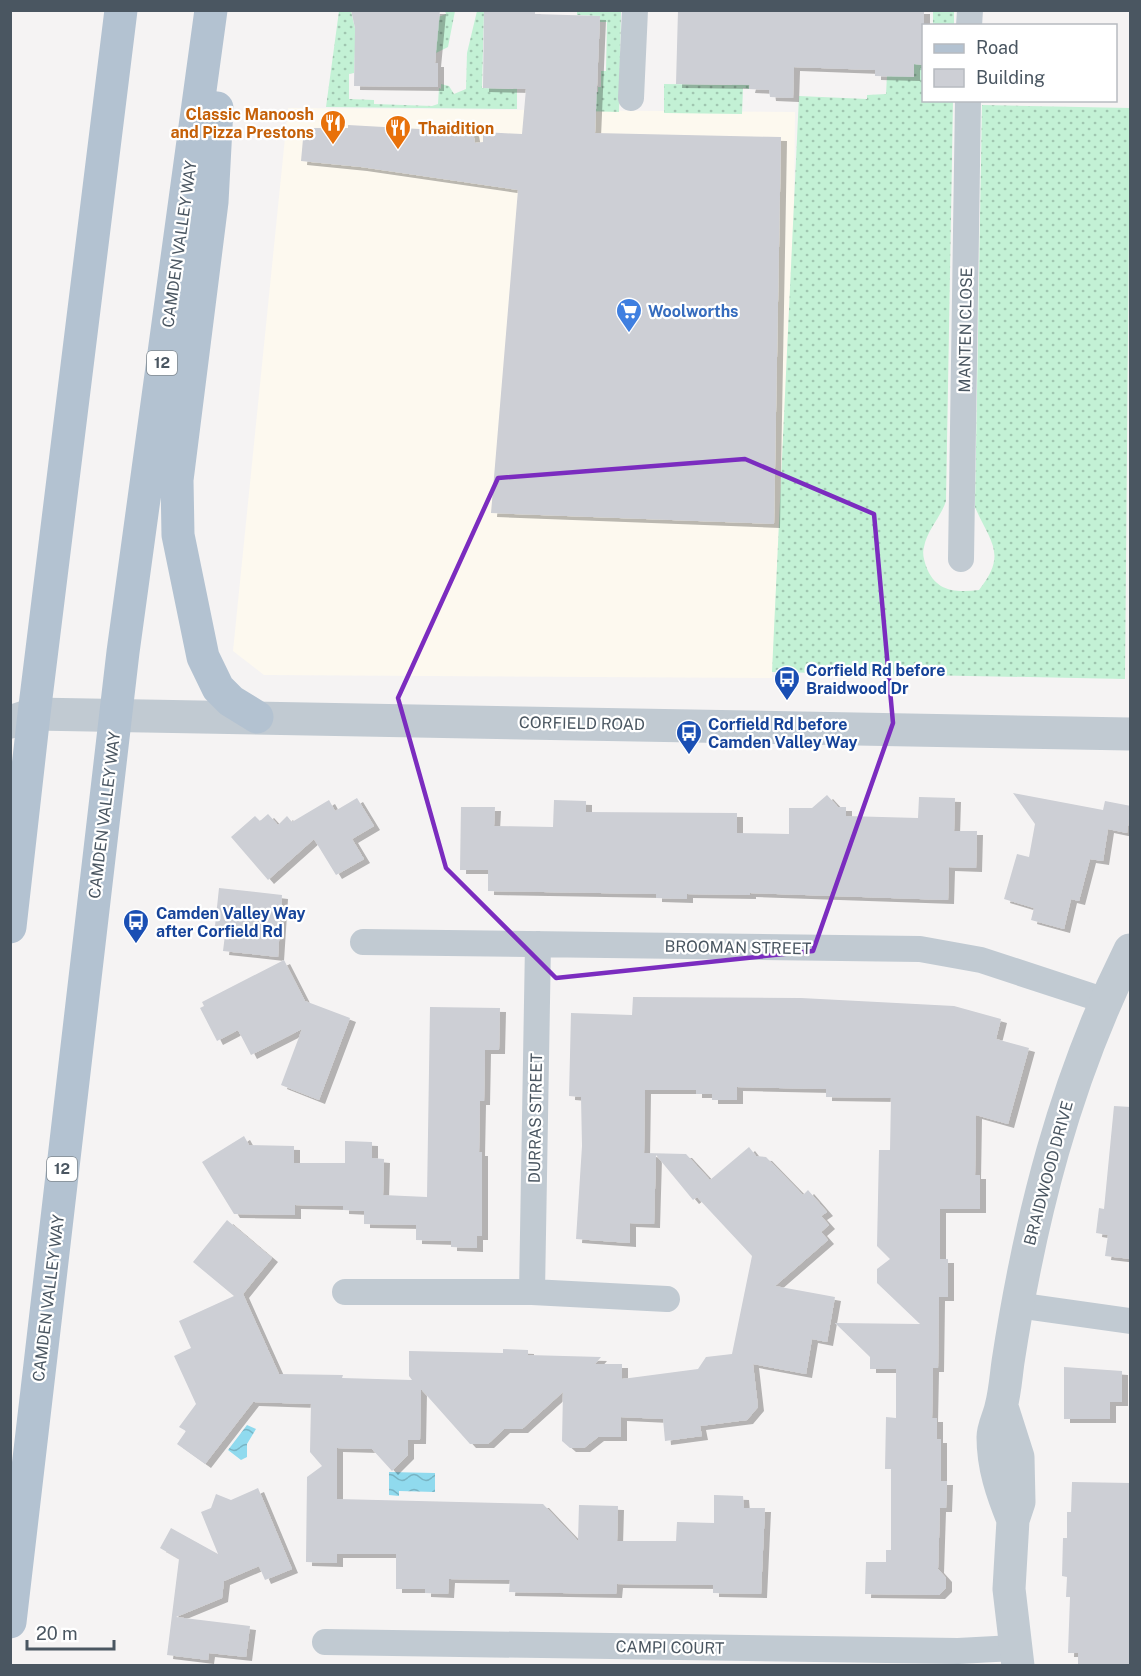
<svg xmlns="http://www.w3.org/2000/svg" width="1141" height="1676" font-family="'Public Sans',sans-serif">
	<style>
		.commercial { fill: #fdf9ef }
		.grass { fill: url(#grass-dots) }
		.water { fill: url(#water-waves) }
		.building { fill: #cdcfd5; filter: url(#shadow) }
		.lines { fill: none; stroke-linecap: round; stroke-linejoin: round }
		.minor { stroke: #c1cad2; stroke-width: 26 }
		.tertiary { stroke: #c1cad2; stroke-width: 33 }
		.primary { stroke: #b3c2d1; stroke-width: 33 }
		.marked { fill: none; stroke: #7b2cbf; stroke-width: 4.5; stroke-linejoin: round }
		.labels { text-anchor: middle; stroke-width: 4.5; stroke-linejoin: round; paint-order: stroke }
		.shield { fill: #fff; stroke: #808990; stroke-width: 1.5 }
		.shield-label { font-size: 15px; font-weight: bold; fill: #4a5661 }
		.food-label { font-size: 16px; font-weight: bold; fill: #c56008; stroke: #fff; text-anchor: end }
		.street-label { font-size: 16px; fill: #4a5661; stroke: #fff }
		.shop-label { font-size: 16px; font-weight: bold; fill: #366cbe; stroke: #fff; text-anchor: start }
		.transit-label { font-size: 16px; font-weight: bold; fill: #164399; stroke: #fff; text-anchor: start }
	</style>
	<defs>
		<pattern id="grass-dots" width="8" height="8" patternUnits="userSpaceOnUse" patternTransform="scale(1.5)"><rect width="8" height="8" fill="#c3f1d5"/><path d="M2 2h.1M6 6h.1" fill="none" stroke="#a0c6b0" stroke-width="1.8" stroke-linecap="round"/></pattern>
		<pattern id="water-waves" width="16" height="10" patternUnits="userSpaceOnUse" patternTransform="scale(1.5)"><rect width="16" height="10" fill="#90daee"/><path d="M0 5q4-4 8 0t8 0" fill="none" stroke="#78b4c4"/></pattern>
		<filter id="shadow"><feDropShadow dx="6" dy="4" stdDeviation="0" flood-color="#0004"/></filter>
	</defs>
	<rect width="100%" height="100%" fill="#f5f3f3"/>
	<!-- commercial -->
	<path class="commercial" d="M288,108L795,112L794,208L772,678L264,675L233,651Z"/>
	<!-- grass -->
	<path class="grass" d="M339,11H351L357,37L441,16L446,14L445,11H455L448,47L436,53L355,49L354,73L349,74V99L374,100V104L432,106L438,104L439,88L441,89V84L449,86L454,94L466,89L467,53L477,11H484L482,88L513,89L517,84V109L326,107Z
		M572,11H621L619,112L549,110L539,91L598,92V87H601V71H606L607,22H600V16L577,15V12Z
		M933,11H954V25H933Z
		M734,58L750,65L749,89L743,88L742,114L664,113V84L732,85Z
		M914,64L923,65L924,100L953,101L946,501C941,517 927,530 924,547C922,553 924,560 926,566C935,591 954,593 979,590C1008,554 990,542 975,507L982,105L1130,108L1125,679L772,672L799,96L867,99V95L886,94L887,76Z"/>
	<!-- water -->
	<path class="water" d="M247,1425L256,1429L247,1444V1457L241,1460L228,1450Z
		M389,1472L435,1473V1492L399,1491V1496L389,1495Z"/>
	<!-- building -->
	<path class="building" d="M351,10H440L435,63H438V87L354,86L355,28Z
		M484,10H535V14L600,16L595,133L781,137L774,524L491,513L518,190L361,167L301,161L304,128H348V125L473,132L475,143L483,142V132L522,134L526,89L483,88Z
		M678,10H924V65L914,64V77L875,76V70L794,67L793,98L770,97L769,90L749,89L750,85L676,84Z
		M1013,793L1103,810L1105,801L1131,806L1127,833L1108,829L1103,861L1090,859L1079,901L1071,899L1064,929L1031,920L1034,908L1004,899L1017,854L1029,857L1035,824Z
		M827,795L838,807H846V816L918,818L919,797L955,798L954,831H977L976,868L949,867L948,900L750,893V895L687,894V899L656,898V894L488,891V870H460L461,807H495L494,826L553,827L554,800L586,801V812L737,813V833L789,834V808H812Z
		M357,798L374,826L352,839L364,859L336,875L314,839L268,880L231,837L255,816L260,821L268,814L278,825L287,816L292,822L329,800L335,811Z
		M219,888L282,895L278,957L223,951L226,927L215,926Z
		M284,960L305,1001L350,1018L319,1100L281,1085L302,1029L251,1055L238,1030L217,1041L200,1008L204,1006L202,1002Z
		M633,997L801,998L954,1006L1001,1019L996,1039L1029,1048L1008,1124L976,1115L975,1175H980V1209H940V1259H948V1297H939L938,1368H933L932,1418H937V1439H941V1481H947L946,1508H940L938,1569L946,1578V1588L939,1595L865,1594L866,1562H886V1550H891V1469H885L886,1417L896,1418V1369H870V1357L835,1323L920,1324L877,1283V1269L890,1259L877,1246L879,1150H890L891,1098L826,1097V1089L737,1087V1100H712V1094H696V1090H645L644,1153L686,1154L710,1180L749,1147L756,1156L766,1157L803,1195L808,1190L827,1212L821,1216L829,1225L821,1232L828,1240L775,1286L835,1297L827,1342L812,1339L806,1374L753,1364L758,1407L747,1420L700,1426L702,1436L665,1441L663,1419L621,1417V1437H598L584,1448H570L562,1441L563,1392L522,1429H504L488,1444H470L421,1389L420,1440H408V1455L392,1471L372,1449L337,1448V1499L543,1504L578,1541L579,1505L618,1506L617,1541H676L677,1522L714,1523V1495L743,1496L744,1508H765L761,1594L713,1593V1585L617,1584L616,1594L509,1592L510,1580L449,1579L448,1594L425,1593V1589H396V1554H337V1563L306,1562L307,1477L322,1466L310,1452L311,1404L253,1402L205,1464L177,1444L186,1431L179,1427L196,1404L174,1356L191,1348L179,1321L234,1296L193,1262L227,1220L272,1258L243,1294L279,1374L343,1375L342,1378L412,1380L409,1376V1351L503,1353V1349L528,1350V1355L601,1357L595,1364H622V1379L698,1369L706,1357L732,1354L752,1256L697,1197L693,1200L656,1155L654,1224L630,1223V1243L576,1239L582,1146L581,1097L569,1096L571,1013L632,1015Z
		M430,1007L500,1008L499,1050H485L484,1101H480L479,1152H482V1236H477V1248L451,1247V1241L416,1240V1225L364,1224V1211L343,1210V1206L295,1205V1215L234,1214L202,1162L244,1136L249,1145L294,1146V1163H345V1141L372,1142V1158L384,1159L383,1195L427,1197Z
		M1114,1106L1131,1107V1259L1105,1256L1108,1235L1096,1233L1099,1208L1104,1209Z
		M1064,1367L1122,1371V1402H1110V1419H1064Z
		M1072,1482L1131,1483V1665H1078V1653H1068L1070,1597H1066L1067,1577L1062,1576L1063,1538H1067V1512H1071Z
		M258,1488L292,1569L265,1580L259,1566L224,1581L222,1598L176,1617L250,1626L246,1657L209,1653L208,1660L167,1655L179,1559L160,1548L171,1528L218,1554L201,1512L211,1508L216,1494L231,1500Z"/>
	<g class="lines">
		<!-- minor -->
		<path class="minor" d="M969,26L970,10
			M631,98L635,10
			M961,559L968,100
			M363,942L920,949L981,960L1106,1001
			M345,1292H532L667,1299
			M532,1292L538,944
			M1017,1305L1130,1321
			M325,1642L958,1651L1014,1648"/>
		<!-- tertiary -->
		<path class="tertiary" d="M10,722L34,714L1130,734
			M1003,1410L1018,1457L1019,1502L1013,1520L1009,1589L1018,1666
			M1013,1520C1002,1493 993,1467 993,1437C993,1427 999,1417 1001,1407C1005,1392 1006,1376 1008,1362C1030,1218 1065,1080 1130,950"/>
		<!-- primary -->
		<path class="primary" d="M217,108L212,202L177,480L178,535L203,657L218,688L231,701L257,717
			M10,927L34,714L121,10
			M10,1622L123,652L211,10"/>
	</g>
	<!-- marked area -->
	<path class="marked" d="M745,459L874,514L893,723L813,951L556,978L446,868L398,698L498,478Z"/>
	<!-- icons -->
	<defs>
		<symbol id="restaurant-pin" viewBox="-11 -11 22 30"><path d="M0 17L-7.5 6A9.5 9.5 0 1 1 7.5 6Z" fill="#e8710a" stroke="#fff"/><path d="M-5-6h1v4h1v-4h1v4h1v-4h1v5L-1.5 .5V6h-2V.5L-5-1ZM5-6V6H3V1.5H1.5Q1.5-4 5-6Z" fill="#fff"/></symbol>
		<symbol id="supermarket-pin" viewBox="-11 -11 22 30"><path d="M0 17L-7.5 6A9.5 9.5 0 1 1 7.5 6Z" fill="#3f7fe0" stroke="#fff"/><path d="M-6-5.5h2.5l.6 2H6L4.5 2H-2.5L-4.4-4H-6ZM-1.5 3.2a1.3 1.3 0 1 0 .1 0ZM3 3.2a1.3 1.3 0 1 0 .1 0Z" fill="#fff"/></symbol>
		<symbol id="bus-pin" viewBox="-11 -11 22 30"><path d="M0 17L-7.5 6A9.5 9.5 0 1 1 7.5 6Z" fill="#1a4fb4" stroke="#fff"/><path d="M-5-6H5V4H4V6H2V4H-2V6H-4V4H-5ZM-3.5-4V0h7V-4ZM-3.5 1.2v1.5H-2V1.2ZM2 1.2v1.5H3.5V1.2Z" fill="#fff"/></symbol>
	</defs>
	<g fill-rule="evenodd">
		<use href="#restaurant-pin" x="318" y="108" width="30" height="40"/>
		<use href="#restaurant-pin" x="383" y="113" width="30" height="40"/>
		<use href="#supermarket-pin" x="614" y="296" width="30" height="40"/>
		<use href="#bus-pin" x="772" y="664" width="30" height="40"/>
		<use href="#bus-pin" x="674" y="718" width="30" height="40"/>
		<use href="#bus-pin" x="121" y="907" width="30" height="40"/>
	</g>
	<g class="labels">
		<!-- shield labels -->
		<g class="shield">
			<rect x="147" y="351" width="30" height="24" rx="4.5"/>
			<rect x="47" y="1157" width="30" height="24" rx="4.5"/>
		</g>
		<g class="shield-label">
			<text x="162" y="368">12</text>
			<text x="62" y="1174">12</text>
		</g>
		<!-- food labels -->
		<g class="food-label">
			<text x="314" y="120">Classic Manoosh<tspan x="314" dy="18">and Pizza Prestons</tspan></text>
			<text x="418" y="134" text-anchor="start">Thaidition</text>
		</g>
		<!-- street labels -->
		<g class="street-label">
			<text transform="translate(179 244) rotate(-82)" y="6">CAMDEN VALLEY WAY</text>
			<text transform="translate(965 330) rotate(-89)" y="6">MANTEN CLOSE</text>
			<text transform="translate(582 723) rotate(1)" y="6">CORFIELD ROAD</text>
			<text transform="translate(104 815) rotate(-83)" y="6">CAMDEN VALLEY WAY</text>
			<text transform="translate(738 947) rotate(1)" y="6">BROOMAN STREET</text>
			<text transform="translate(535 1118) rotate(-89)" y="6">DURRAS STREET</text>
			<text transform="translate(1048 1173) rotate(-75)" y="6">BRAIDWOOD DRIVE</text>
			<text transform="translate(48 1298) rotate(-83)" y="6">CAMDEN VALLEY WAY</text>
			<text transform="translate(670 1647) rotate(1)" y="6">CAMPI COURT</text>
		</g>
		<!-- shop labels -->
		<g class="shop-label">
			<text x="648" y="317">Woolworths</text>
		</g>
		<!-- transit labels -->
		<g class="transit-label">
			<text x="806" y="676">Corfield Rd before<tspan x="806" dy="18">Braidwood Dr</tspan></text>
			<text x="708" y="730">Corfield Rd before<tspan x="708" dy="18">Camden Valley Way</tspan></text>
			<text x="156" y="919">Camden Valley Way<tspan x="156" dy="18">after Corfield Rd</tspan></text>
		</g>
	</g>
	<!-- border -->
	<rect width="1141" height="1676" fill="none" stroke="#4a5661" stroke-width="24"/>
	<!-- legend -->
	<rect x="922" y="24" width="195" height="78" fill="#ffffff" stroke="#b7bbc0" stroke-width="1.5"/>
	<rect x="934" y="44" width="30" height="9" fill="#b3c2d1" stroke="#b7bbc0" stroke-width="1.5"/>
	<text x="976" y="54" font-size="18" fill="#4a5661">Road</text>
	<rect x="934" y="69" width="30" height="18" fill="#cdcfd5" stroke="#b7bbc0" stroke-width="1.5"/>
	<text x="976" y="84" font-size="18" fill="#4a5661">Building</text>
	<!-- scale -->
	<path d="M27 1640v9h87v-9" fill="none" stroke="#4a5661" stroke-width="3"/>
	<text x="36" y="1640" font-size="18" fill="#4a5661" stroke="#ffffff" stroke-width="4.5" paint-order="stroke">20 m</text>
</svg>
